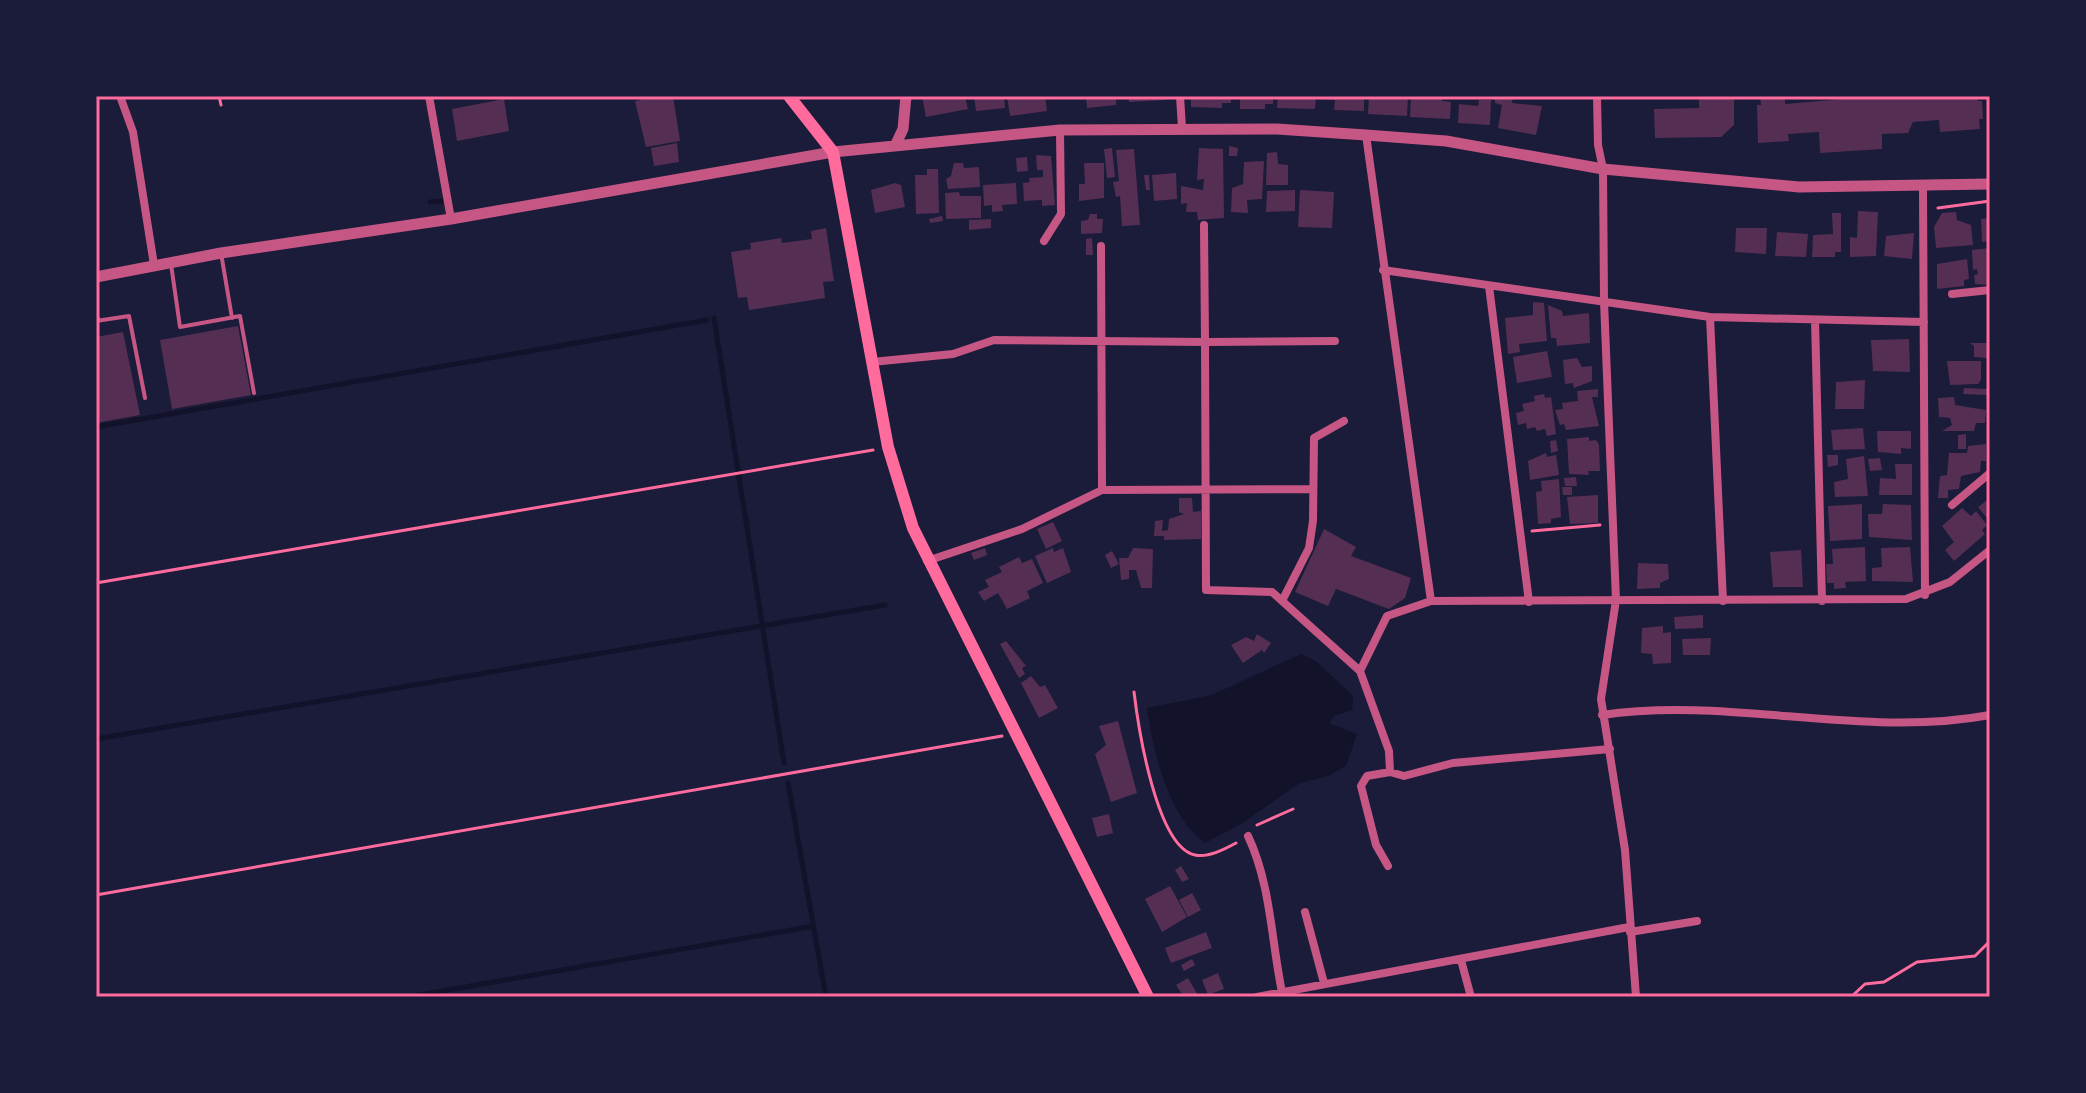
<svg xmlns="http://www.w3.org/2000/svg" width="2086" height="1093" font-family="'PT Sans',sans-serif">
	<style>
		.water { fill: #12122b }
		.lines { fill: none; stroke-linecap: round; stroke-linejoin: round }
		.stream { stroke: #12122b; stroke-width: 5 }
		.building { fill: #542f53 }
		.path { stroke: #ff6b9d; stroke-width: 3 }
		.service { stroke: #c65784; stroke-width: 4 }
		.minor { stroke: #c65784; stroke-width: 8 }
		.tertiary { stroke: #c65784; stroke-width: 11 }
		.secondary { stroke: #ff6b9d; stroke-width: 12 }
		.neatline { fill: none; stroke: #ff6b9d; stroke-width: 3 }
	</style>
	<rect width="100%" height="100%" fill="#1b1b3a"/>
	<!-- water -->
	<path class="water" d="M1301,654L1316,661L1353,696L1352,710L1334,716L1329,723L1357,734L1346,766L1328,776L1300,783L1241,824L1205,843C1168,816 1153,751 1147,708L1212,695Z"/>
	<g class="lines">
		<!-- stream -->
		<path class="stream" d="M430,202L441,201
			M714,318L784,763
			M96,427L707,320
			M96,739L885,605
			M788,783L826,997
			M408,997L814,926"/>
	</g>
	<!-- building -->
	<path class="building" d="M640,96H673L680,141L646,147L635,101L641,100Z
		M922,96H965L968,109L926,117Z
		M974,96H1004L1005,108L976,111Z
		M1007,96H1045L1047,111L1010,116Z
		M1086,96H1116V105L1087,108Z
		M1128,96H1166V100L1129,102Z
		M1191,96H1231V103H1222V108L1191,107Z
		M1240,96H1273V104H1265V109H1240Z
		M1278,96H1316L1315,109L1277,108Z
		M1321,96H1364V111L1334,110L1335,100L1320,99Z
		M1369,96H1408L1407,116L1368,114Z
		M1411,96H1442V101L1451,102L1450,119L1410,117Z
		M1495,96H1513L1512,103L1542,106L1536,135L1498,128L1502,105L1495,103Z
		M1699,96H1734V125L1721,137L1655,138L1654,109L1699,108Z
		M1760,96H1785V104L1878,96H1977L1978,101H1982L1983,119H1979L1980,129L1940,132L1939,120L1913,122L1908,133L1882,134V149L1820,153L1819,132L1788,134L1789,141L1758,143L1757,105H1761Z
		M504,99L509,131L457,141L452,109Z
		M1479,100H1491L1490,125L1458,123L1459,104L1478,106Z
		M677,143L679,162L654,166L651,148Z
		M1229,146L1238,148L1237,156H1229Z
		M1112,148L1115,177L1107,178L1104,149Z
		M1199,148L1223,149L1224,218L1198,220L1197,212H1186L1187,203L1181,204V186L1203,190L1204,179L1197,180Z
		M1134,149L1140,225L1122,226L1120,196L1116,197L1113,182L1119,181L1116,150Z
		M1277,152L1278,164L1288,165V185H1266L1267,153Z
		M1036,155L1051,156L1055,205L1042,206V200L1024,201L1023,183L1030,182L1029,178L1043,177V170H1037Z
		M1027,157L1028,171L1017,172L1016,158Z
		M1264,161L1262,199L1247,200L1248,213L1231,212L1232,188L1243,184L1244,162Z
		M954,163H963L964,168L979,167L980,187L948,189L946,179L951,176Z
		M1084,163H1104V198L1079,201V184H1085Z
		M927,169H938L939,213L916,214L915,175H927Z
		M1176,173L1177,199L1154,201L1152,175Z
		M1144,175H1149L1150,190H1146Z
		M895,183L901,185L905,207L875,213L871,190Z
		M1016,183L1017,204L1002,205L1003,211L992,212V205L984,206L983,185Z
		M1295,190V211L1266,212L1267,191Z
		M1300,190L1334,192L1332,228L1298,227Z
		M959,192L960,196H981V218L946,219L945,193Z
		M1858,211L1878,212L1876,256L1850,257V237L1857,238Z
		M1956,212L1957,220L1971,225L1973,245L1936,248L1934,227L1942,213Z
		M1832,213H1841V252H1835V257H1812L1813,235L1833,234Z
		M1090,214H1097V219H1103L1102,233L1081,234V221L1088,220Z
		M942,216L943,221L930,223L929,219Z
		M1990,218V241L1982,242L1981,219Z
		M991,219V228L969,230V220Z
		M826,228L834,281L823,282L825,298L749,310L747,297L738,298L731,252L751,249L750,243L781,238L782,243L812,239L811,231Z
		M1736,228H1767L1766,254L1735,252Z
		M1777,232L1808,234L1806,257L1775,256Z
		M1914,233L1912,259L1884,256L1886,236Z
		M1092,238L1093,255H1086V239Z
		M1989,248L1990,285L1975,284L1974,275L1978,274L1977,269L1973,270L1972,250Z
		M1967,259L1969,279L1964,280V286L1937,289V264Z
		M1533,302L1544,303L1547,341L1519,344L1520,352L1508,354L1505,318L1533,315Z
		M1548,305L1562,311L1563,316L1589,313L1590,343L1557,346L1556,338H1551Z
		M238,326L251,395L172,409L160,340Z
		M123,332L140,415L96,423V337Z
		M1909,339L1910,372L1873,371L1871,340Z
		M1970,343H1987V358L1974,357V346Z
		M1547,351L1552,377L1517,383L1513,357Z
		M1577,358L1582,367L1592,366V381L1574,388L1573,383L1565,384L1563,360Z
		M1947,361H1981V380L1978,384L1950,385Z
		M1865,380L1864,409H1835L1836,382Z
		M1964,388L1987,389V395L1963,394Z
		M1598,389V397H1592L1599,426L1566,430L1564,424L1560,425L1555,410L1563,409L1562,403L1578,401L1577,391Z
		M1544,394L1545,398L1551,397L1556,434L1547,436L1545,429L1537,431L1535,427L1527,429L1526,423L1518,425L1516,413L1524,411L1522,404L1535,401L1534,396Z
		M1954,397L1955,405L1986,410L1985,423H1976L1974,431H1942L1952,425L1950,418L1939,417L1938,398Z
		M1863,428L1865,449L1833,450L1831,430Z
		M1877,431H1911V449L1901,448V454L1878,452Z
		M1966,434V449H1958V435Z
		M1589,437V441L1596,440L1599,445L1600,471H1588L1589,475L1569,474L1567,439Z
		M1556,440L1558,451L1551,453L1550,441Z
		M1986,444V461H1981L1980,472L1961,476L1959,489L1948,490V498H1938L1940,476L1947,475L1949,453H1967L1968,446Z
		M1546,453L1547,457L1556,455L1559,475L1530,480L1528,461Z
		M1827,455H1838V465L1828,467Z
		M1864,456L1868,496L1835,497L1834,482L1848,479L1846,459Z
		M1880,458L1882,470L1870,471L1868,459Z
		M1895,464H1912V495H1879L1880,478L1896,479Z
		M1576,477L1577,486H1565L1564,478Z
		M1559,479L1561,517L1551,519V523L1538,524L1536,492L1542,491L1541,481Z
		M1562,487H1572V495H1563Z
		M1598,495V523L1570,524L1567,497Z
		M1179,498H1192L1193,512L1201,511V539L1164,540V536H1154L1155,521L1163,520L1162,531L1168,530L1169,519L1184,514L1179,512Z
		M1990,498V522L1978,507Z
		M1862,504V539L1830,541L1828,506Z
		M1883,504L1911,505L1912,540L1869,537L1868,514H1882Z
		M1962,508L1971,516L1976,511L1987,525L1982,530L1985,534L1954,561L1945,550L1954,542L1942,526Z
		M1053,522L1062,541L1046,549L1037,529Z
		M1324,529L1356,547L1351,556L1411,578L1405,598L1389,609L1336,589L1328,606L1295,592Z
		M1865,547L1866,581L1845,582L1846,588L1834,589V583H1827L1826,564H1833L1832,549Z
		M1910,547L1913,582L1872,581V568L1882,567L1881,548Z
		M985,548L987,555L974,560L971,553Z
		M1053,548L1054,552L1063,548L1071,572L1047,583L1035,556Z
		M1133,548L1153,549L1152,588H1141L1136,570H1129V579L1121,580L1119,558H1128Z
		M1801,550L1803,587H1773L1770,552Z
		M1112,551L1119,564L1111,568L1105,555Z
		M1019,557L1022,563L1032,559L1043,583L1027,591L1030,598L1007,609L998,593L984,601L978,592L989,587L985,580L1002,572L999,567Z
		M1638,563L1668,564L1669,579L1660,583V588L1637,589Z
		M1703,615V628L1675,629L1674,617Z
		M1663,626V633L1671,632V663L1653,664L1652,654L1641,653L1642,628Z
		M1257,634L1271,643L1264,653L1262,650L1243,663L1231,645L1246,637L1254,641Z
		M1711,638L1710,655H1683L1682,639Z
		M1006,641L1026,666L1022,668L1025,674L1019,678L1000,644Z
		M1031,676L1040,687L1045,685L1058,708L1039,718L1021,683Z
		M1118,721L1137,793L1111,802L1095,754L1106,745L1099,726Z
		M1109,814L1113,833L1097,837L1092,818Z
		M1181,866L1189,879L1182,882L1175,870Z
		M1170,886L1187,917L1162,932L1145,899Z
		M1192,893L1201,910L1188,917L1179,900Z
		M1206,932L1212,948L1171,963L1165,948Z
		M1192,959L1195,965L1184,971L1181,965Z
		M1218,973L1224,989L1208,995L1202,980Z
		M1188,978L1199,997H1184L1176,985Z"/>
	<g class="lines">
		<!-- path -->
		<path class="path" d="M219,96L221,105
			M1938,208L1990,201
			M1532,531L1600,525
			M96,583L873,450
			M1134,692C1138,725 1156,847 1195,855C1208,858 1225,849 1236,843
			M1257,825L1293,809
			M96,895L1002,736
			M1851,997L1865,984L1884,982L1917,962L1975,956L1990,941"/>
		<!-- service -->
		<path class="service" d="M221,253L232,318
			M171,264L180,327L240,316L254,393
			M96,309L98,321
			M96,321L129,316L145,398"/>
		<!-- minor -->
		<path class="minor" d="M120,96L133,132L154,265
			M429,96L451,219
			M1180,96L1182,128
			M1597,96L1598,145L1603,169L1604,301L1616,600L1601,699L1625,850L1636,997
			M1366,135L1431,601L1906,599L1950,582L1990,550
			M1923,188L1925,595
			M1204,225L1205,342L1335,341
			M1044,241L1061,214L1060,130
			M1101,246L1102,490
			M1383,270L1710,317L1924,322
			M1489,286L1529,602
			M1952,294L1990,290
			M1710,317L1723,601
			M1815,320L1822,601
			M872,362L953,354L994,340L1205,342L1206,590L1272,592L1360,671L1389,751L1390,772
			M1952,505L1990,473
			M927,561L1022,529L1102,490L1313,489
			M1283,599L1309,548L1313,521L1314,438L1344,421
			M1360,671L1387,616L1431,601
			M1602,715C1730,696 1862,739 1990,715
			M1248,836C1271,885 1271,939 1282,992
			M1388,866L1376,845L1361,786L1367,776L1390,772L1404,776L1453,763L1610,749
			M1305,912L1324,983
			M1630,932L1697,921
			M1461,960L1471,997
			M1257,997L1629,927"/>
		<!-- tertiary -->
		<path class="tertiary" d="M895,146L903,129L906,96
			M96,277L221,253L451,219L833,152L1060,130L1277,129L1366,135L1446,141L1603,169L1799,187L1990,184"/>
		<!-- secondary -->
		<path class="secondary" d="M789,96L833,152L888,447L913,528L1148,997"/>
	</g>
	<!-- border -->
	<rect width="2086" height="1093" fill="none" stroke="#1b1b3a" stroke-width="196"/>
	<rect x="98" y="98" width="1890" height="897" class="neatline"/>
</svg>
